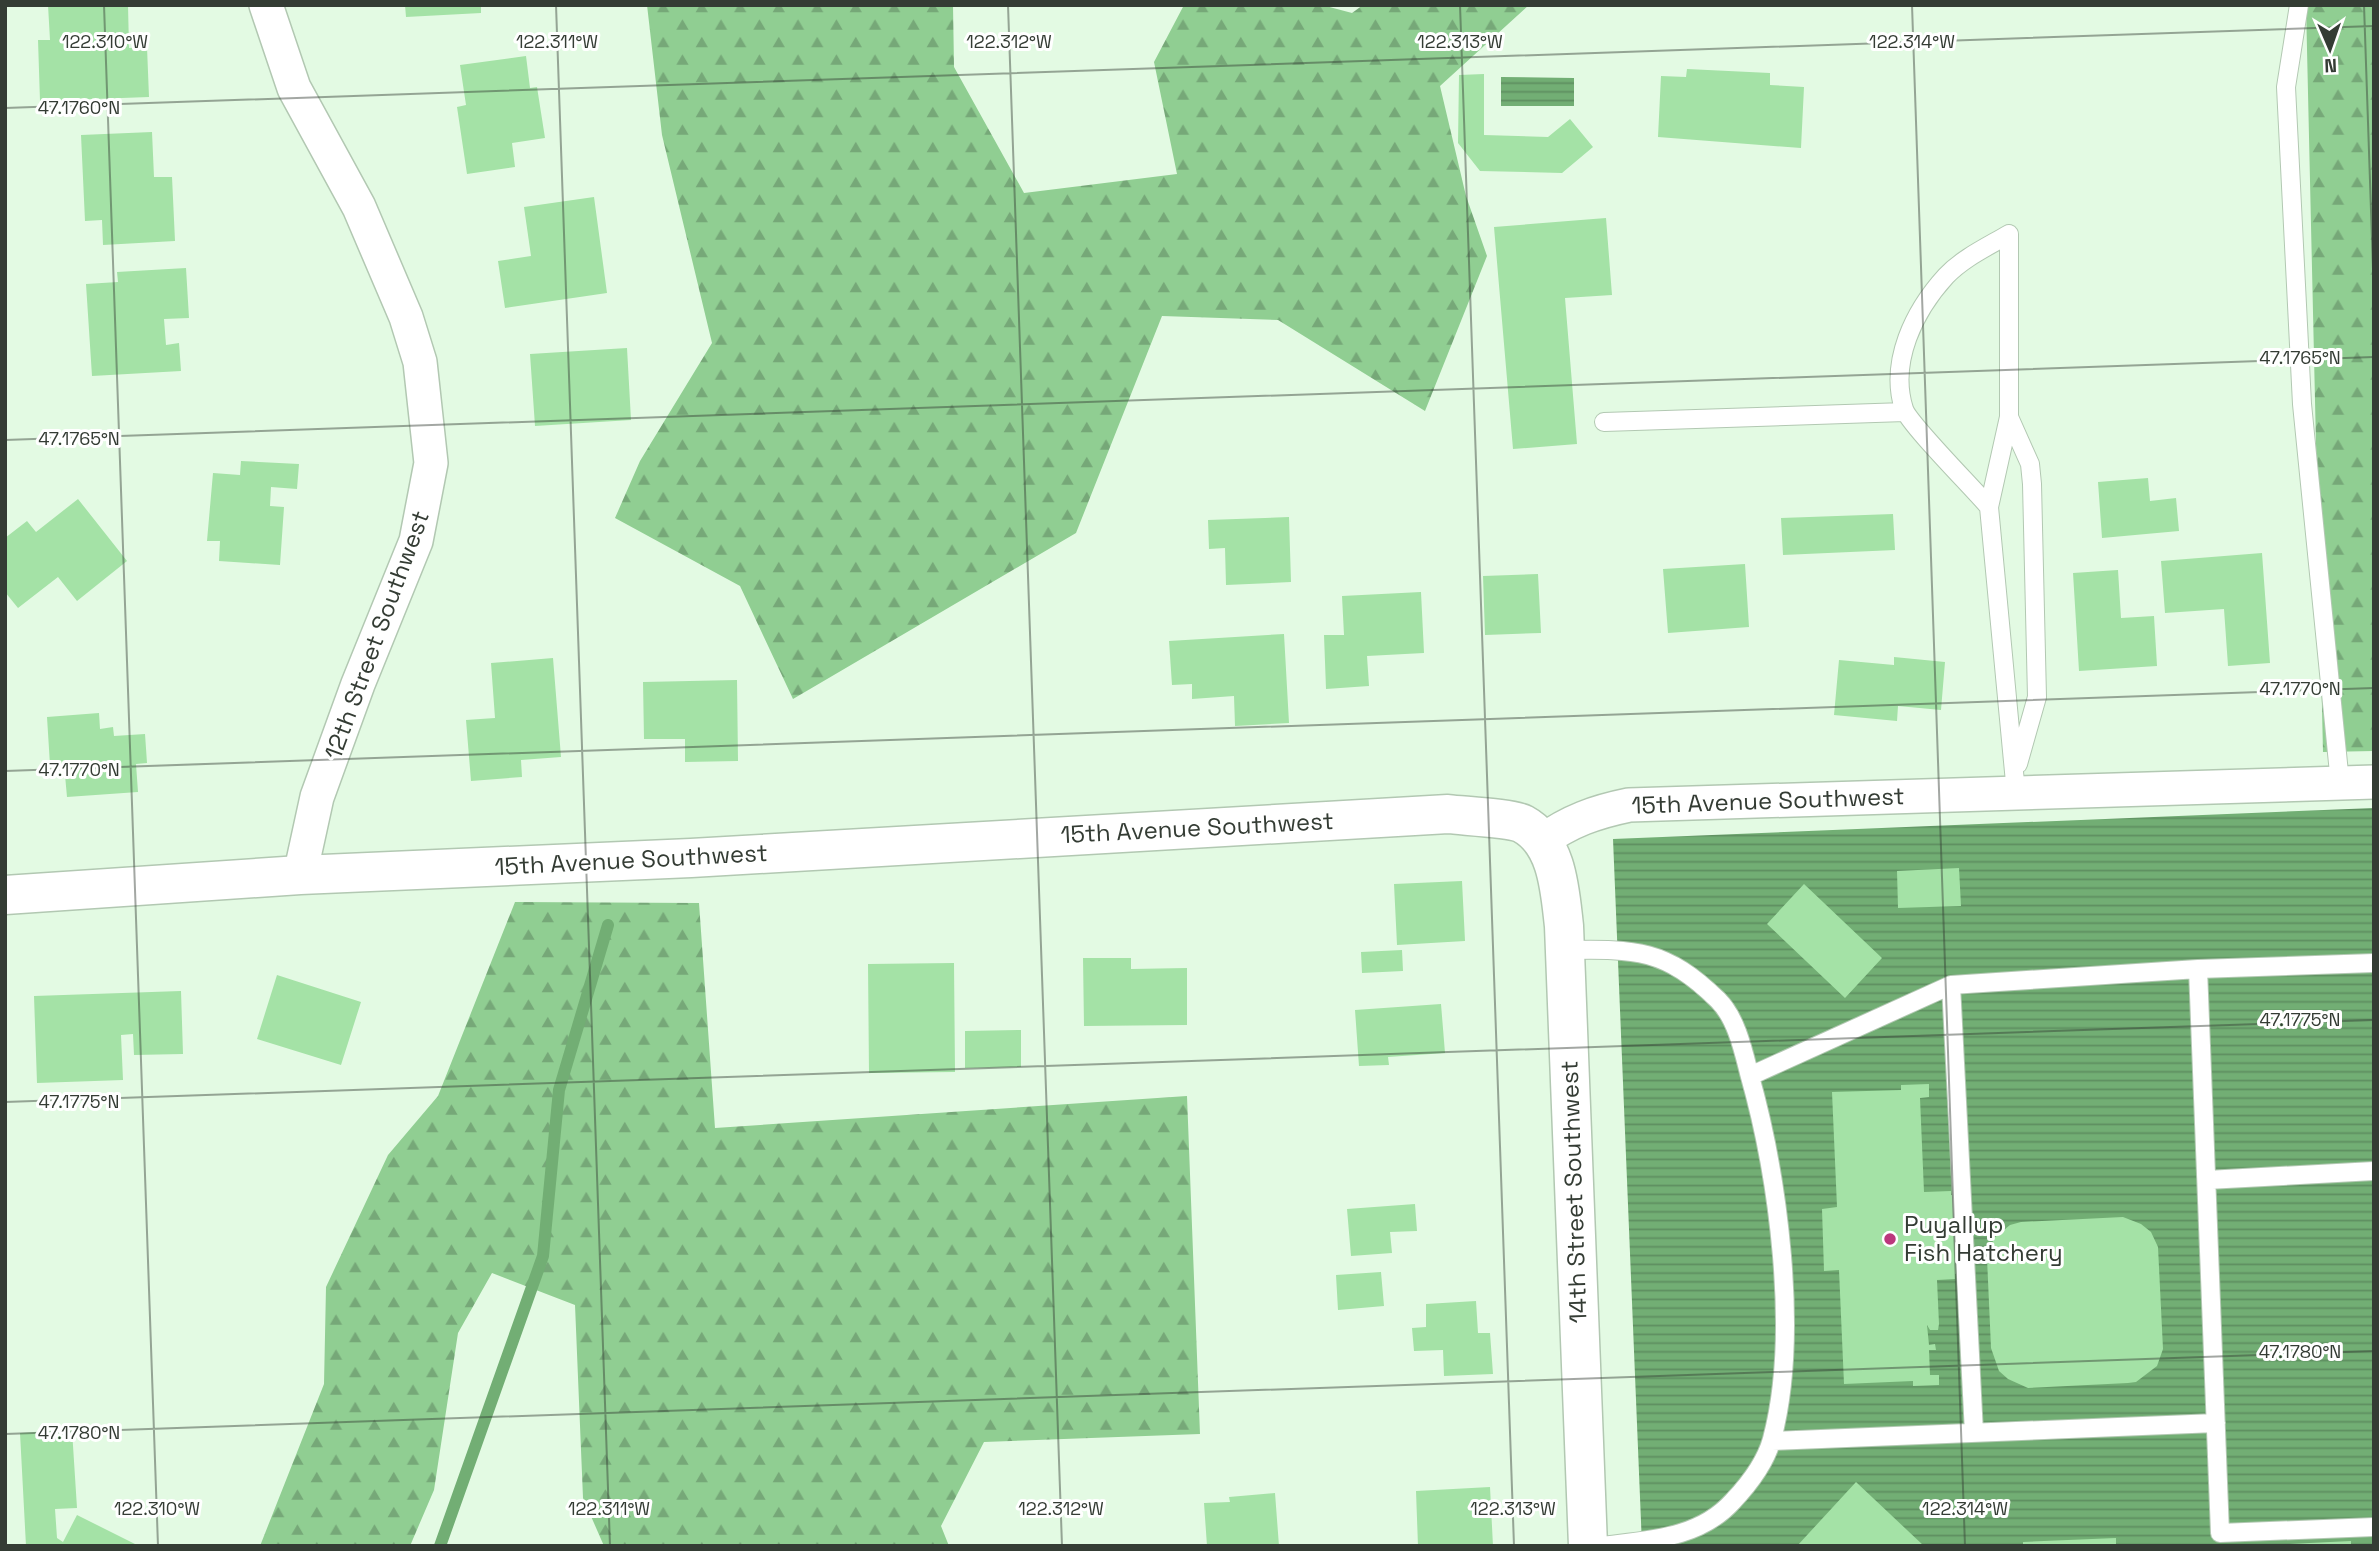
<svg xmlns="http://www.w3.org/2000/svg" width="2379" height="1551" font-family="'Space Grotesk',sans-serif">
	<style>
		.forest { fill: url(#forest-firs) }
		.water { fill: url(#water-rules) }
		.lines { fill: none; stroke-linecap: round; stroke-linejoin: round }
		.stream { stroke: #72ae74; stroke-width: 12 }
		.building { fill: #a4e2a6 }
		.service-casing { stroke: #b2c8b2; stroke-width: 20 }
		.minor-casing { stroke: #b2c8b2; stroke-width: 36 }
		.tertiary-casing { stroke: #b2c8b2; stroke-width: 41 }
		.service { stroke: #fff; stroke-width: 18 }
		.minor { stroke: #fff; stroke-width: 33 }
		.tertiary { stroke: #fff; stroke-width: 38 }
		.ticks { fill: none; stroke: #343c34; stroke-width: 2; stroke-opacity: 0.45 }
		.poi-dot { fill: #bb377d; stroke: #fff; stroke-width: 2.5 }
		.labels { text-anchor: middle; stroke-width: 6; stroke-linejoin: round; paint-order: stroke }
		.street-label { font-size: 24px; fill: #343c34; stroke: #fff }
		.poi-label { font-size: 24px; fill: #343c34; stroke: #fff; text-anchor: start }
		.ticks-label { font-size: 18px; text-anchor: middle; fill: #343c34; stroke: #fff; stroke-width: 6; stroke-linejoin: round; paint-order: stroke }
	</style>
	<defs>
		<pattern id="forest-firs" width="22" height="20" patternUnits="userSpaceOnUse" patternTransform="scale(1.75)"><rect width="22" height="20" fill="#90ce92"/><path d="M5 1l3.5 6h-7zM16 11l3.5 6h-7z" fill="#76a878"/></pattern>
		<pattern id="water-rules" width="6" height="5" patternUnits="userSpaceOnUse" patternTransform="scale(1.75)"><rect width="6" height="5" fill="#72ae74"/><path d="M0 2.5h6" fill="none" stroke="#5e8f60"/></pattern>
	</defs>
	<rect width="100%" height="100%" fill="#e3fae3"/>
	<!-- forest -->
	<path class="forest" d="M647,5H953L954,67L1024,193L1177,174L1154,62L1184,5H1322L1352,13L1363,5H1529L1440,86L1466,196L1487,256L1425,411L1278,320L1162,316L1076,533L793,699L740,586L615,518L640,461L712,343L662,135Z
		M2306,5H2374V751L2323,752Z
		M515,902L699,903L715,1128L1187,1096L1200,1434L984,1442L941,1526L949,1546H604L583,1498L575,1305L492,1273L458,1333L434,1490L410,1546H260L324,1384L326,1287L388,1155L438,1096Z"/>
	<!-- water -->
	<path class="water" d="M1501,77L1574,78V106H1501Z
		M2374,808V1546H1642L1613,839Z"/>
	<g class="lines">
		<!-- stream -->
		<path class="stream" d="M440,1546L543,1256L559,1090L608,925"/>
	</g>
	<!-- building -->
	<path class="building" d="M48,5H128L129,48L147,47L149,97L40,101L38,40H50Z
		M405,5H481V13L406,17Z
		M526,56L530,88L537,87L545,138L512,143L515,167L467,174L457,107L466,105L460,65Z
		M1687,69L1770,73V85L1804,87L1801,148L1658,137L1661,76L1686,77Z
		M1484,74V135L1548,137L1570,119L1593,147L1562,173L1480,171L1458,143L1459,75Z
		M152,132L154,177H172L175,241L103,245L102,220L85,221L81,135Z
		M594,197L607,293L505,308L498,261L531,256L524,207Z
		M1606,218L1612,295L1565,298L1577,444L1513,449L1494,227Z
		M186,268L189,318L164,319L166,345L179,343L181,371L92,376L86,284L118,282L117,272Z
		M627,348L631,420L535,426L530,354Z
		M241,461L299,464L297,489L271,487L270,506L284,507L280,565L219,561L220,541H207L213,473L240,475Z
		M2148,478L2150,501L2176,498L2179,531L2102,538L2098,482Z
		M78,499L127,561L77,601L58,577L18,608L5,592V538L27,521L36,532Z
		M1893,514L1895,550L1783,555L1781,518Z
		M1289,517L1291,582L1226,585L1225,548L1209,549L1208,520Z
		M2262,553L2270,663L2228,666L2224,609L2165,613L2161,561Z
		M1745,564L1749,627L1668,633L1663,569Z
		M2118,570L2121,618L2154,616L2157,666L2079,671L2073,573Z
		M1538,574L1541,633L1485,635L1483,576Z
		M1421,592L1424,653L1367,656L1369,686L1326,689L1324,635H1344L1342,596Z
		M1284,634L1289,723L1235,726L1234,696L1192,699V684L1172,685L1169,641Z
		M1894,657L1945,662L1941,710L1898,706L1897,721L1834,715L1839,660L1894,665Z
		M553,658L561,757L521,760L522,777L471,781L466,720L495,718L491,663Z
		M737,680L738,761L685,762V739H644L643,682Z
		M99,713L100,729L113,727L114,736L145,734L147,763L136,764L138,792L67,797L64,764L50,765L47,717Z
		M1959,868L1961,906L1898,908L1897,871Z
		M1462,881L1465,941L1397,945L1394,884Z
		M1804,884L1882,958L1845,998L1767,924Z
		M1402,950L1403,971L1362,973L1361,952Z
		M1083,958H1131V969L1187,968V1025L1084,1026Z
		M954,963L955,1072L869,1073L868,964Z
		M277,975L361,1002L341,1065L257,1039Z
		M181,991L183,1054L134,1055L133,1034L121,1035L123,1080L37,1083L34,996Z
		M1441,1004L1445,1053L1388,1057L1389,1065L1359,1066L1355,1010Z
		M1021,1030V1067L965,1068V1031Z
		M1929,1084V1097L1920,1098L1924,1192L1951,1191V1195H1955L1959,1273L1955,1274V1279L1937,1280L1939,1324L1938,1330H1930L1927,1325L1929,1345L1935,1344L1936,1350H1929L1930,1375H1939V1385L1913,1386V1381L1844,1384L1839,1270L1824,1271L1822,1209L1837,1207L1832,1092L1901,1090V1085Z
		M1415,1204L1417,1231L1390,1232L1392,1253L1351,1256L1347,1209Z
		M2123,1217L2141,1224L2151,1232L2158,1247L2163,1349L2157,1366L2136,1382L2128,1383L2028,1388L2008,1379L1999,1371L1991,1348L1987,1258L1994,1238L2010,1225L2021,1222Z
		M1381,1272L1384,1306L1338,1310L1336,1275Z
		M1476,1301L1478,1333H1490L1493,1374L1444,1376L1443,1350L1414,1351L1412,1328L1426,1327V1304Z
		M72,1430L77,1508L55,1509L57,1538L63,1542L77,1515L139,1546H26L20,1433Z
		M1856,1482L1924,1546H1797Z
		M1490,1487L1493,1546H1418L1416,1491Z
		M1275,1493L1279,1546H1207L1204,1503L1230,1502L1229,1497Z
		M2116,1538V1546H2023V1542Z
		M2351,1541V1546H2289V1544Z"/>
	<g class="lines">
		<defs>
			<path id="service" d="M2299,5L2286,87L2302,404L2340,783
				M2009,417L2030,464L2032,484L2037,697L2018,764
				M1604,422L1905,412
				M1989,507C1975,490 1909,424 1904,409C1889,362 1914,311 1946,276C1963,258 1987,247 2009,234V417L1989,507L2016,793
				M1565,950C1635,949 1665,948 1718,1000C1736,1018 1743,1049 1749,1073C1778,1175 1800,1334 1772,1439C1766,1461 1749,1484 1733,1501C1699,1539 1648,1540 1601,1546
				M2198,969L2220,1533L2374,1527
				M1750,1076L1951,985
				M2207,1180L2374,1171
				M1974,1433L1951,985L2198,969L2374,963
				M1772,1441L2216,1423"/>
			<path id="minor" d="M266,5L294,88L359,207L406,317L420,362L431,463L416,541L358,684L317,797L300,875
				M1542,841C1570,821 1595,812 1629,805L2374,782"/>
			<path id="tertiary" d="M5,895L300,875L691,858L1448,814C1464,816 1512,818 1523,824C1558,843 1560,892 1564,926L1588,1546"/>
		</defs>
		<!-- service casing -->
		<use href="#service" class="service-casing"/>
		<!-- minor casing -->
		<use href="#minor" class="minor-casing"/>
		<!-- tertiary casing -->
		<use href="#tertiary" class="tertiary-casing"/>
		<!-- service -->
		<use href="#service" class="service"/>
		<!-- minor -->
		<use href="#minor" class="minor"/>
		<!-- tertiary -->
		<use href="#tertiary" class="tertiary"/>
	</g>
	<!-- ticks -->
	<path class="ticks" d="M104,5L158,1546M556,5L610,1546M1008,5L1062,1546M1460,5L1514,1546M1912,5L1965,1546M2364,5L2374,298M5,108L2374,26M5,440L2374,357M5,771L2374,688M5,1102L2374,1020M5,1434L2374,1351"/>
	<!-- markers -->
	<circle class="poi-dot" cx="1890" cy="1239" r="7"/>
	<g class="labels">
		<!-- street labels -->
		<g class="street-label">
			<text transform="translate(377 635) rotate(-70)" y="8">12th Street Southwest</text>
			<text transform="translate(1768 801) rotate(-2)" y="8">15th Avenue Southwest</text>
			<text transform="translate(1197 828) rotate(-3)" y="8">15th Avenue Southwest</text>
			<text transform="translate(631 860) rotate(-3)" y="8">15th Avenue Southwest</text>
			<text transform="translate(1574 1192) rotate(-92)" y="8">14th Street Southwest</text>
		</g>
		<!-- poi labels -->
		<g class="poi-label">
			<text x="1904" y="1233">Puyallup<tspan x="1904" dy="28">Fish Hatchery</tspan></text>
		</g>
	</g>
	<g class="ticks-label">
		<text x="105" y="48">122.310°W</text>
		<text x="557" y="48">122.311°W</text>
		<text x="1009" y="48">122.312°W</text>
		<text x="1460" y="48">122.313°W</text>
		<text x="1912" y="48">122.314°W</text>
		<text x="79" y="114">47.1760°N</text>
		<text x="2300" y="364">47.1765°N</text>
		<text x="79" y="445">47.1765°N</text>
		<text x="2300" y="695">47.1770°N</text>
		<text x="79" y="776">47.1770°N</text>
		<text x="2300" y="1026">47.1775°N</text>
		<text x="79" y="1108">47.1775°N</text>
		<text x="2300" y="1358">47.1780°N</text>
		<text x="79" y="1439">47.1780°N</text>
		<text x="157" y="1515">122.310°W</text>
		<text x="609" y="1515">122.311°W</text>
		<text x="1061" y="1515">122.312°W</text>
		<text x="1513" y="1515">122.313°W</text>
		<text x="1965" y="1515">122.314°W</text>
	</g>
	<!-- border -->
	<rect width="2379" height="1551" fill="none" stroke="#343c34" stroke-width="14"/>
	<!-- north arrow -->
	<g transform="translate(2330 49) rotate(178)" stroke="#ffffff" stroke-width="5" paint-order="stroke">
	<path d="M0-5L12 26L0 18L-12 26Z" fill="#343c34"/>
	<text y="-10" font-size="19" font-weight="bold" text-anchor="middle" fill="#343c34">N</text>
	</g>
</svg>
